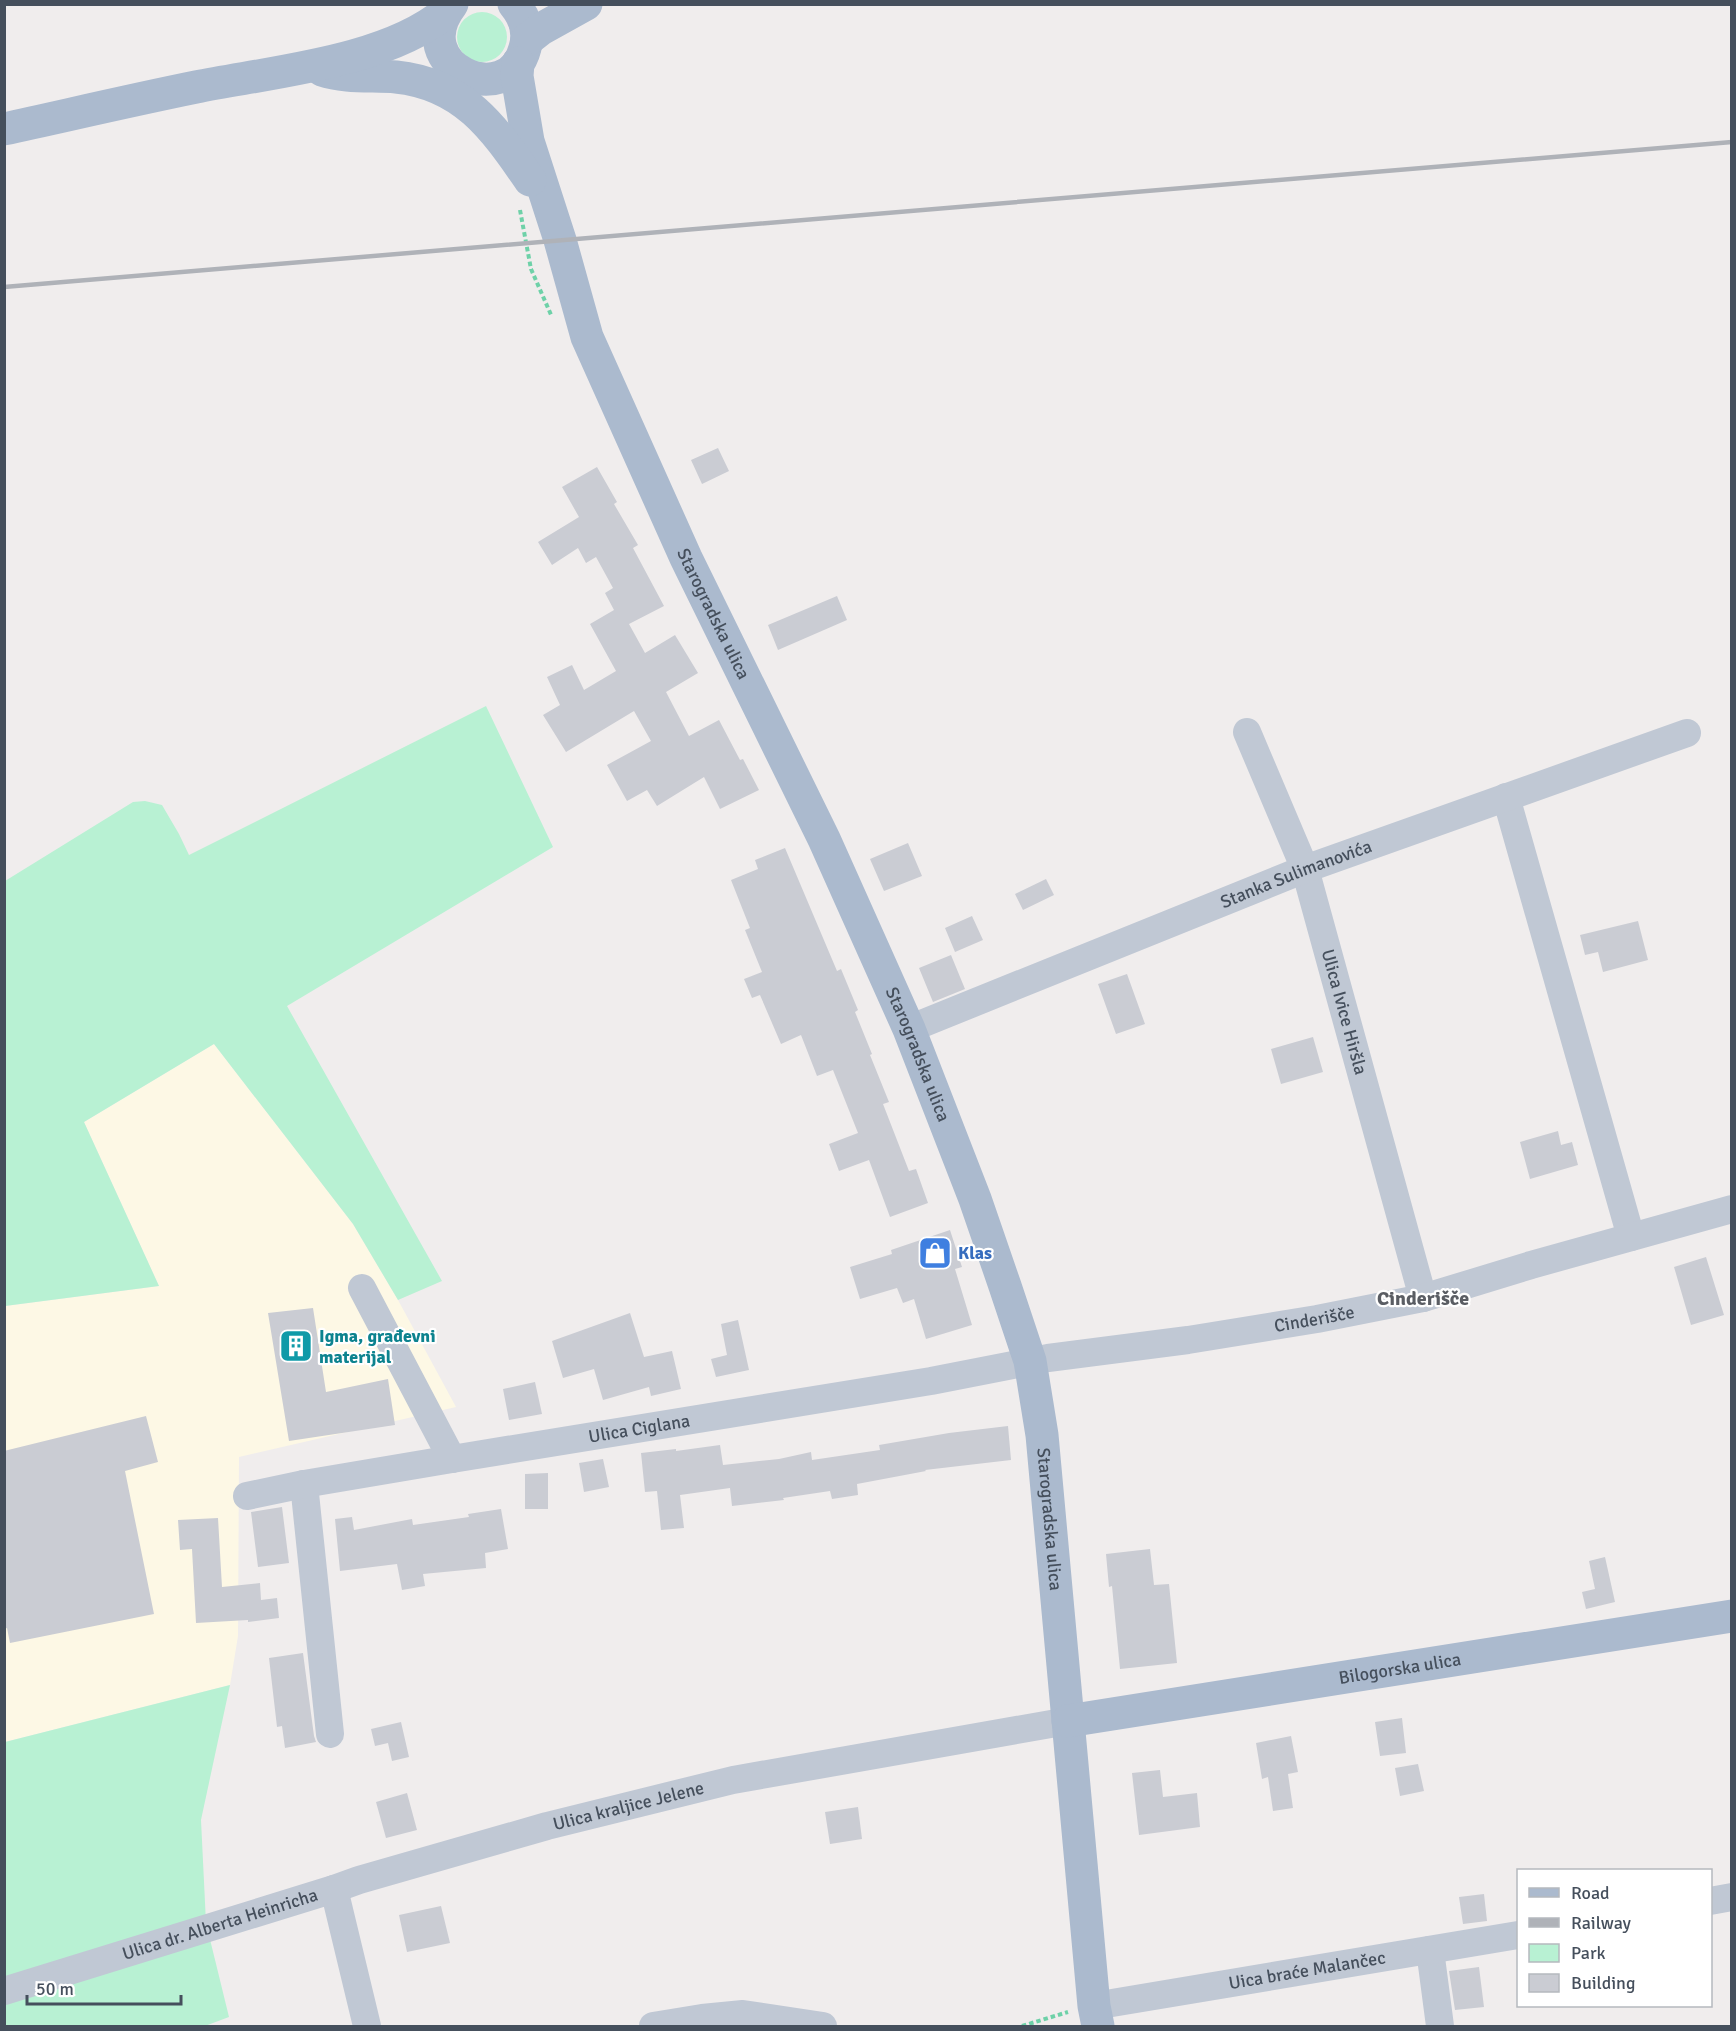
<svg xmlns="http://www.w3.org/2000/svg" width="1736" height="2031" font-family="Signika,sans-serif">
	<style>
		.commercial { fill: #fdf8e5 }
		.green { fill: #b8f1d3 }
		.building { fill: #caccd3 }
		.lines { fill: none; stroke-linecap: round; stroke-linejoin: round }
		.path { stroke: #6ed1a8; stroke-width: 4; stroke-dasharray: 4.5 3; stroke-linecap: butt }
		.minor { stroke: #c0c8d4; stroke-width: 28 }
		.major { stroke: #abbace; stroke-width: 33 }
		.rail { stroke: #afb2b8; stroke-width: 4.5 }
		.labels { text-anchor: middle; stroke-width: 4.5; stroke-linejoin: round; paint-order: stroke }
		.street-label { font-size: 18px; fill: #454f5c; stroke: #fff }
		.shop-label { font-size: 18px; font-weight: bold; fill: #366cbe; stroke: #fff; text-anchor: start }
		.culture-label { font-size: 18px; font-weight: bold; fill: #0d838f; stroke: #fff; text-anchor: start }
		.neighbourhood-label { font-size: 20px; font-weight: bold; fill: #5a5d63; stroke: #fff }
	</style>
	<rect width="100%" height="100%" fill="#f0eded"/>
	<!-- commercial -->
	<path class="commercial" d="M214,1044L353,1224L398,1300L456,1407L239,1457L238,1636L230,1685L5,1742V1306L159,1286L84,1122Z"/>
	<!-- green -->
	<path class="green" d="M457 37a25 25 0 1 1 50 0a25 25 0 1 1-50 0Z
		M486,706L553,847L287,1006L442,1281L398,1300L353,1224L214,1044L84,1122L159,1286L5,1306V881L133,802L145,801L162,805L179,834L189,855Z
		M230,1685L201,1820L206,1923L229,2017L205,2026H5V1742Z"/>
	<!-- building -->
	<path class="building" d="M718,448L729,471L702,484L691,460Z
		M597,467L617,502L614,504L638,545L633,548L664,606L629,624L645,653L675,635L698,673L666,692L689,736L719,720L740,760L743,759L759,790L720,809L704,777L657,806L647,790L627,801L607,765L651,741L634,711L566,752L543,715L560,705L547,677L572,665L584,690L616,671L590,624L614,610L605,593L613,588L596,557L586,563L578,548L552,565L538,542L579,517L562,487Z
		M837,596L847,620L778,650L768,625Z
		M908,843L922,876L884,891L870,859Z
		M785,848L837,971L841,969L858,1010L855,1012L872,1054L870,1055L889,1102L883,1104L909,1171L916,1169L928,1203L890,1217L869,1160L839,1171L829,1144L858,1133L833,1070L817,1076L801,1035L781,1044L760,995L752,998L744,979L762,972L745,930L750,928L731,880L758,869L755,860Z
		M1046,879L1054,895L1023,910L1015,894Z
		M972,916L983,940L955,952L945,928Z
		M1638,921L1648,960L1603,972L1598,952L1585,955L1580,935Z
		M951,955L965,989L933,1002L919,968Z
		M1127,974L1145,1024L1116,1034L1098,984Z
		M1313,1037L1323,1072L1281,1084L1271,1049Z
		M1558,1131L1561,1145L1572,1142L1578,1165L1530,1179L1520,1142Z
		M950,1230L962,1267L955,1269L972,1325L926,1339L914,1299L903,1303L897,1288L860,1299L850,1267L892,1254L891,1250Z
		M1706,1257L1724,1315L1691,1325L1674,1267Z
		M313,1308L326,1392L388,1379L395,1425L289,1441L268,1313Z
		M630,1313L644,1357L672,1351L681,1389L651,1396L649,1387L603,1400L594,1369L563,1378L552,1341Z
		M738,1320L749,1370L716,1377L711,1359L727,1355L721,1324Z
		M535,1382L542,1414L509,1420L503,1389Z
		M146,1416L158,1462L125,1471L154,1614L10,1643L7,1628L4,1629V1451Z
		M1008,1426L1011,1460L925,1470L926,1471L857,1484L858,1495L832,1499L830,1491L783,1498L784,1500L732,1506L730,1488L680,1495L684,1528L661,1530L657,1491L645,1492L641,1453L676,1449V1451L720,1445L723,1465L779,1459L811,1452L812,1460L880,1450L879,1445L949,1433Z
		M603,1459L609,1487L584,1492L579,1463Z
		M548,1473V1509H525V1474Z
		M282,1507L289,1563L258,1567L251,1512Z
		M501,1509L508,1549L485,1553L486,1568L423,1574L425,1586L402,1590L397,1564L340,1571L335,1519L352,1517L354,1530L412,1519L413,1525L469,1517L468,1514Z
		M218,1518L222,1587L260,1583L261,1600L277,1598L279,1618L248,1622V1620L196,1623L192,1549L180,1550L178,1520Z
		M1150,1549L1154,1585L1169,1584L1177,1663L1120,1669L1112,1586L1109,1587L1106,1554Z
		M1605,1557L1615,1602L1586,1609L1582,1592L1595,1589L1589,1561Z
		M303,1653L314,1736L316,1742L285,1748L282,1726L277,1727L269,1658Z
		M1402,1718L1406,1753L1380,1756L1375,1722Z
		M401,1722L409,1757L392,1761L388,1743L375,1746L371,1729Z
		M1291,1736L1298,1772L1288,1774L1293,1808L1273,1811L1268,1777L1262,1779L1256,1743Z
		M1418,1764L1424,1791L1400,1796L1395,1768Z
		M1160,1770L1163,1797L1197,1793L1200,1827L1139,1835L1132,1773Z
		M407,1793L417,1830L386,1838L376,1802Z
		M858,1807L862,1839L830,1844L825,1812Z
		M1484,1894L1487,1921L1463,1924L1459,1897Z
		M441,1906L450,1943L407,1952L399,1915Z
		M1479,1967L1484,2007L1455,2010L1449,1971Z"/>
	<g class="lines">
		<!-- path -->
		<path class="path" d="M520,210L531,269L552,317
			M1022,2026L1068,2012"/>
		<!-- minor -->
		<g class="minor">
			<path id="s1" d="M1247,732L1305,869L1423,1298"/>
			<path d="M1506,797L1631,1237"/>
			<path id="s2" d="M909,1029L1305,869L1687,733"/>
			<path d="M362,1288L452,1459"/>
			<path d="M304,1484L330,1734"/>
			<path id="s3" d="M247,1496L304,1484L452,1459L931,1381L1048,1358L1188,1340L1317,1319L1423,1298L1531,1265L1732,1209"/>
			<path d="M1710,1901L1732,1897"/>
			<path d="M1430,1950L1440,2026"/>
			<path id="s4" d="M4,1991L334,1889"/>
			<path id="s5" d="M1094,2006L1518,1935"/>
			<path id="s6" d="M367,2026L334,1889L359,1880L547,1826L733,1780L1068,1721"/>
			<path d="M653,2026L702,2018L743,2014L823,2026"/>
		</g>
		<!-- major -->
		<g class="major">
			<path d="M452,4C403,67 509,112 525,48C530,31 525,17 514,4"/>
			<path d="M527,40L541,29L586,4"/>
			<path id="s7" d="M518,63L517,76L528,141L560,240L587,337L686,558L824,839L909,1029L975,1199L1005,1286L1030,1361L1042,1435L1094,2006L1098,2026"/>
			<path d="M322,70C346,78 371,75 396,77C464,84 494,128 530,180"/>
			<path d="M4,129C68,115 132,100 196,87C271,72 387,62 446,12"/>
			<path id="s8" d="M1068,1721L1732,1616"/>
		</g>
		<!-- rail -->
		<path class="rail" d="M4,287L1732,142"/>
	</g>
	<!-- icons -->
	<defs>
		<symbol id="shop-square" viewBox="-11 -11 22 22"><rect x="-9" y="-9" width="18" height="18" rx="4" fill="#3f7fe0" stroke="#fff"/><path d="M-5-2.5h2.3a2.7 3.5 0 0 1 5.4 0H5L5.5 6h-11ZM-1.5-2.5h3a1.5 2.3 0 0 0-3 0Z" fill="#fff"/></symbol>
		<symbol id="building-square" viewBox="-11 -11 22 22"><rect x="-9" y="-9" width="18" height="18" rx="4" fill="#0f9aa8" stroke="#fff"/><path d="M-4-6H4V6H1V3H-1V6H-4ZM-2.5-4.3h1.7v1.8h-1.7ZM.8-4.3h1.7v1.8H.8ZM-2.5-1h1.7V.8h-1.7ZM.8-1h1.7V.8H.8Z" fill="#fff"/></symbol>
	</defs>
	<g fill-rule="evenodd">
		<use href="#shop-square" x="916" y="1234" width="38" height="38"/>
		<use href="#building-square" x="277" y="1327" width="38" height="38"/>
	</g>
	<g class="labels">
		<!-- street labels -->
		<g class="street-label">
			<text dy="6" stroke="none"><textPath href="#s7" startOffset="588">Starogradska ulica</textPath></text>
			<text dy="6" stroke="none"><textPath href="#s2" startOffset="417">Stanka Sulimanovića</textPath></text>
			<text dy="6" stroke="none"><textPath href="#s1" startOffset="297">Ulica Ivice Hiršla</textPath></text>
			<text dy="6" stroke="none"><textPath href="#s7" startOffset="1074">Starogradska ulica</textPath></text>
			<text dy="6" stroke="none"><textPath href="#s3" startOffset="1082">Cinderišče</textPath></text>
			<text dy="6" stroke="none"><textPath href="#s3" startOffset="398">Ulica Ciglana</textPath></text>
			<text dy="6" stroke="none"><textPath href="#s7" startOffset="1560">Starogradska ulica</textPath></text>
			<text dy="6" stroke="none"><textPath href="#s8" startOffset="336">Bilogorska ulica</textPath></text>
			<text dy="6" stroke="none"><textPath href="#s6" startOffset="447">Ulica kraljice Jelene</textPath></text>
			<text dy="6" stroke="none"><textPath href="#s4" startOffset="226">Ulica dr. Alberta Heinricha</textPath></text>
			<text dy="6" stroke="none"><textPath href="#s5" startOffset="216">Uica braće Malančec</textPath></text>
		</g>
		<!-- shop labels -->
		<g class="shop-label">
			<text x="958" y="1259">Klas</text>
		</g>
		<!-- culture labels -->
		<g class="culture-label">
			<text x="319" y="1342">Igma, građevni<tspan x="319" dy="21">materijal</tspan></text>
		</g>
		<!-- neighbourhood labels -->
		<g class="neighbourhood-label">
			<text x="1423" y="1305">Cinderišče</text>
		</g>
	</g>
	<!-- border -->
	<rect width="1736" height="2031" fill="none" stroke="#454f5c" stroke-width="12"/>
	<!-- legend -->
	<rect x="1517" y="1869" width="195" height="138" fill="#ffffff" stroke="#b5b9be" stroke-width="1.5"/>
	<rect x="1529" y="1888" width="30" height="9" fill="#abbace" stroke="#b5b9be" stroke-width="1.5"/>
	<text x="1571" y="1899" font-size="18" fill="#454f5c">Road</text>
	<rect x="1529" y="1918" width="30" height="9" fill="#afb2b8" stroke="#b5b9be" stroke-width="1.5"/>
	<text x="1571" y="1929" font-size="18" fill="#454f5c">Railway</text>
	<rect x="1529" y="1944" width="30" height="18" fill="#b8f1d3" stroke="#b5b9be" stroke-width="1.5"/>
	<text x="1571" y="1959" font-size="18" fill="#454f5c">Park</text>
	<rect x="1529" y="1974" width="30" height="18" fill="#caccd3" stroke="#b5b9be" stroke-width="1.5"/>
	<text x="1571" y="1989" font-size="18" fill="#454f5c">Building</text>
	<!-- scale -->
	<path d="M27 1995v9h154v-9" fill="none" stroke="#454f5c" stroke-width="3"/>
	<text x="36" y="1995" font-size="18" fill="#454f5c" stroke="#ffffff" stroke-width="4.5" paint-order="stroke">50 m</text>
</svg>
